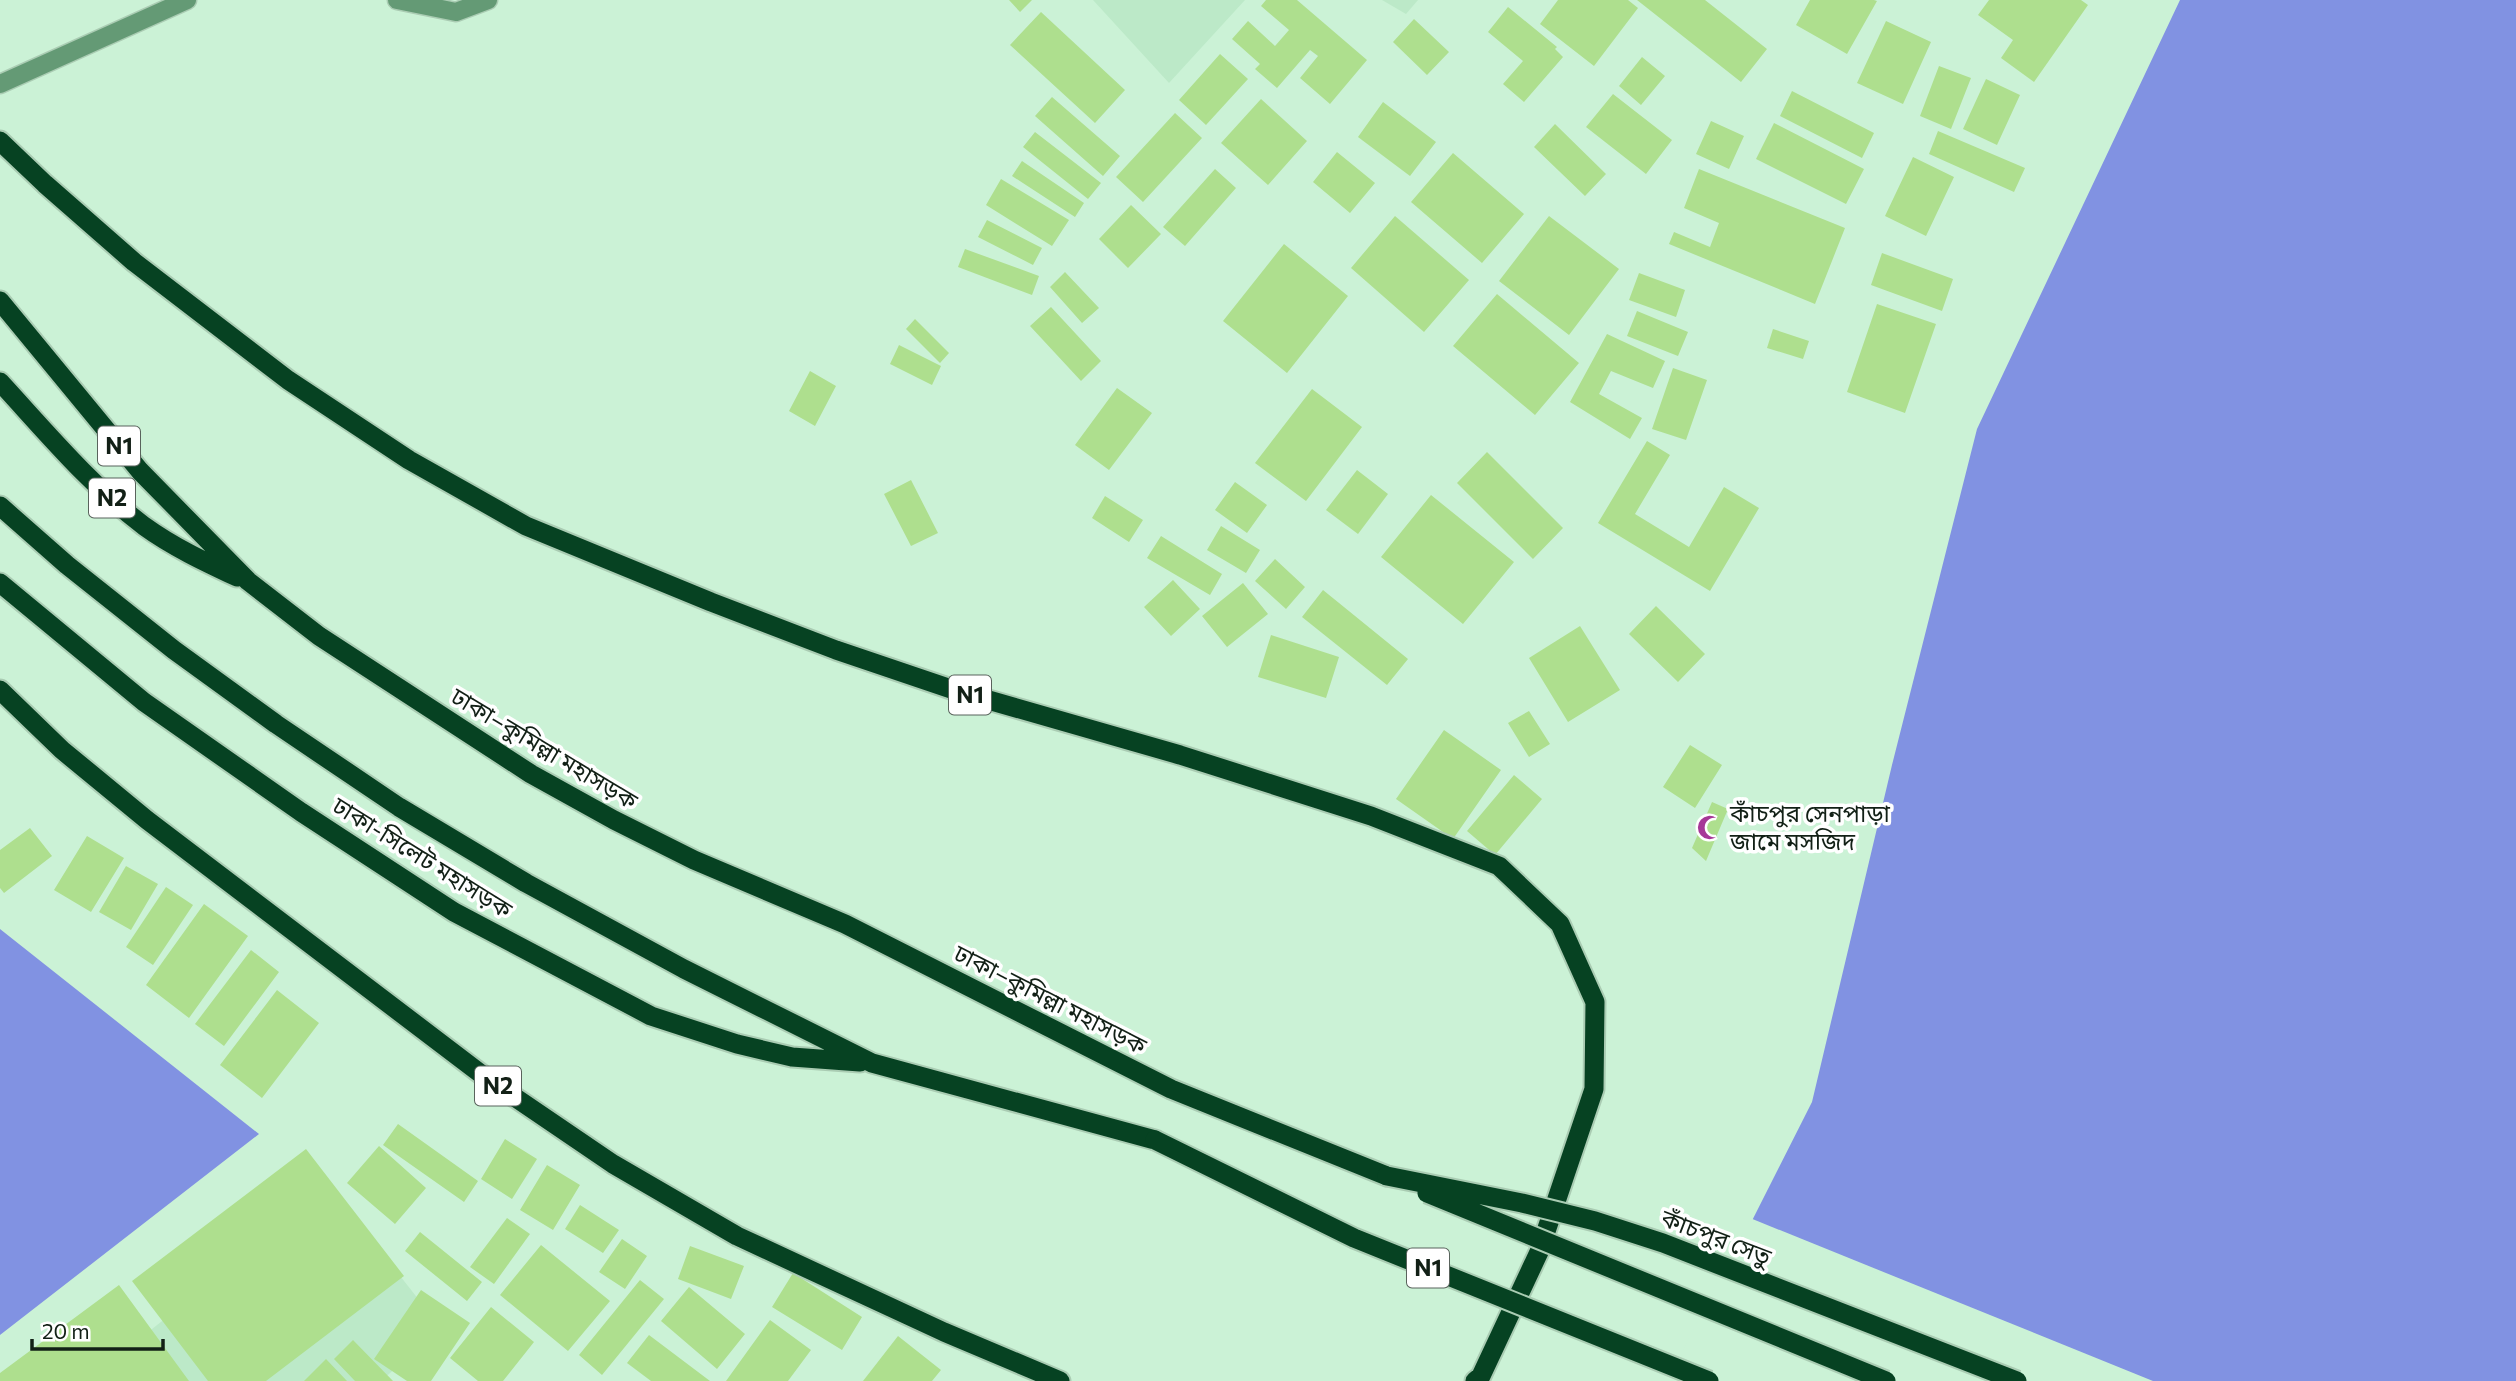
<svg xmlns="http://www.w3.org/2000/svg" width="2516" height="1381" font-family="Commissioner,'Noto Sans Bengali',sans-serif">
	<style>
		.built { fill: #bce9c8 }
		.water { fill: #8192e2 }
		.pier { fill: #cbf2d6 }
		.building { fill: #aedf8e }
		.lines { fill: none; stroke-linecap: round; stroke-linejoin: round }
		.service-casing { stroke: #aaccb3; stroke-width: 21 }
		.trunk-casing { stroke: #aaccb3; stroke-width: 23 }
		.service { stroke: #649a75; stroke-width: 18 }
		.trunk { stroke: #064222; stroke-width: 19 }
		.trunk-bridge-casing { stroke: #aaccb3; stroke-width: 23; stroke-linecap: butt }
		.trunk-bridge { stroke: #064222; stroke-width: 19 }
		.labels { text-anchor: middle; stroke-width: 7; stroke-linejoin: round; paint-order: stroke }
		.shield { fill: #fff; stroke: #59635c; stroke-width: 2 }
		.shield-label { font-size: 23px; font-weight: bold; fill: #122016 }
		.street-label { font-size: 24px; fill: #122016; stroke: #fff }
		.poi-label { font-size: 24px; fill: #122016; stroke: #fff; text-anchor: start }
	</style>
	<rect width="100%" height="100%" fill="#cbf2d6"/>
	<!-- built -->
	<path class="built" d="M1093,0H1245L1169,83Z
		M1382,0H1418L1406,14Z
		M331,1188L441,1328L381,1381H86Z"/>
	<!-- water -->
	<path class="water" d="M2180,0H2516V1381H1671L1812,1102L1892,765L1977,429Z
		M0,929L259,1134L0,1335Z"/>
	<!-- pier -->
	<path class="pier" d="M1750,1218L2153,1381H1667Z"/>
	<!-- building -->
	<path class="building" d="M1009,0H1032L1020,12Z
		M1266,0H1297L1367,60L1330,104L1300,78L1318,56L1310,50L1277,88L1255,69L1260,64L1232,39L1248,21L1275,46L1289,30L1261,6Z
		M1558,0H1628L1638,8L1594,66L1540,24Z
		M1637,0H1705L1767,49L1741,82Z
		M1810,0H1874L1877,1L1847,54L1796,25Z
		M1989,0H2081L2088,5L2034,82L2001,58L2013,40L1978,15Z
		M1508,7L1557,47L1555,49L1563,57L1524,102L1503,84L1523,61L1488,32Z
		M1041,12L1125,90L1095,123L1010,45Z
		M1414,19L1449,52L1427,75L1393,42Z
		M1886,21L1931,42L1903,104L1857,83Z
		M1220,54L1248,79L1206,125L1179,100Z
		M1642,57L1665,76L1641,105L1619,86Z
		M1939,66L1971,78L1951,129L1920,116Z
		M1986,79L2020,95L1997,145L1963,129Z
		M1792,91L1874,133L1862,158L1780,116Z
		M1613,94L1672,140L1646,174L1586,127Z
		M1052,97L1120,156L1103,176L1035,116Z
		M1261,99L1307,141L1268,185L1221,143Z
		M1383,102L1436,142L1410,176L1358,137Z
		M1175,113L1202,138L1143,202L1116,177Z
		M1711,121L1744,136L1729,169L1696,154Z
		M1774,123L1864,169L1846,204L1756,159Z
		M1555,124L1606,174L1585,196L1534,147Z
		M1938,131L2025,168L2014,192L1929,154Z
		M1035,132L1101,183L1088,199L1023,147Z
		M1337,152L1375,183L1350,213L1313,182Z
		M1453,153L1524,214L1482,263L1411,202Z
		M1913,157L1954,177L1926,236L1885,216Z
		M1022,161L1084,203L1075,217L1012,176Z
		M1215,169L1236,188L1185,246L1163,227Z
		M1699,169L1845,228L1815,304L1669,244L1674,232L1710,247L1719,223L1684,208Z
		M1001,179L1069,220L1052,246L986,205Z
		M1131,205L1161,234L1128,268L1099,239Z
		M1395,216L1469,280L1424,332L1351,268Z
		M1549,216L1619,269L1569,335L1499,281Z
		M987,220L1042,248L1033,265L978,237Z
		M1284,244L1348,296L1287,373L1223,321Z
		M965,249L1039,276L1032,295L958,267Z
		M1882,253L1953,279L1942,311L1871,285Z
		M1065,272L1099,308L1082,323L1050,287Z
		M1639,273L1685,290L1676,317L1629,300Z
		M1497,294L1579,363L1535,415L1453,346Z
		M1877,304L1936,324L1905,413L1847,392Z
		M1051,307L1101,361L1081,381L1030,326Z
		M1637,311L1688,332L1678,356L1627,336Z
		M915,319L949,353L940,363L906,329Z
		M1773,329L1809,341L1803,359L1767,348Z
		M1607,334L1665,361L1653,388L1611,371L1599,394L1642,418L1630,439L1570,402Z
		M899,345L941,366L932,385L890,364Z
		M1673,368L1707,380L1686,440L1652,429Z
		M810,371L836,386L815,426L789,411Z
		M1117,388L1152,413L1109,470L1075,445Z
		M1312,389L1362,427L1306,501L1255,463Z
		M1647,441L1670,455L1635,514L1689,547L1724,487L1759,508L1710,591L1598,523Z
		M1487,452L1563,528L1533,559L1457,483Z
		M1357,470L1388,494L1358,534L1326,510Z
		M911,480L938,533L911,546L884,494Z
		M1235,482L1267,505L1247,533L1215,510Z
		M1431,495L1514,562L1463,624L1381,557Z
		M1105,496L1143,520L1129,542L1092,518Z
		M1221,526L1260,550L1246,573L1207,550Z
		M1161,536L1222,574L1210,595L1147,558Z
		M1275,559L1305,587L1286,609L1255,581Z
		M1173,580L1200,609L1171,636L1144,607Z
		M1243,583L1268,614L1227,647L1202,616Z
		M1323,590L1408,659L1387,685L1302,617Z
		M1656,606L1705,654L1678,682L1629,634Z
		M1580,626L1620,690L1568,722L1529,658Z
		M1271,635L1339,657L1326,698L1258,677Z
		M1529,711L1550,744L1529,757L1508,723Z
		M1444,730L1501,770L1453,839L1396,799Z
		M1690,745L1722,765L1695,808L1663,787Z
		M1514,775L1542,799L1495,855L1467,831Z
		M1712,802L1728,809L1706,861L1692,848Z
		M30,828L52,856L4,893L0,888V850Z
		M87,836L124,858L91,912L54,890Z
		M126,866L158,884L131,930L99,912Z
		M166,887L193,905L153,965L126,947Z
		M204,904L248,936L189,1018L146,985Z
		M251,950L279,972L224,1046L195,1024Z
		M277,990L319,1023L262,1098L220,1065Z
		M398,1124L478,1181L464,1202L383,1145Z
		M505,1139L537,1159L512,1199L481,1179Z
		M379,1146L426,1188L395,1224L347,1183Z
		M306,1149L404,1276L266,1381H208L132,1281Z
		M547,1165L580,1185L553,1230L520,1210Z
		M580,1205L619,1230L603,1253L565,1229Z
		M507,1218L530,1234L494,1284L470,1267Z
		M420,1232L482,1282L467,1301L405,1251Z
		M622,1239L647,1256L625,1289L599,1272Z
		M541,1245L610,1301L568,1351L500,1295Z
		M690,1246L744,1266L731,1299L678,1279Z
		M793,1273L862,1317L842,1350L772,1307Z
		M640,1280L664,1299L602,1375L579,1355Z
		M119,1285L189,1381H0V1373Z
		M689,1287L745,1334L717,1369L661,1321Z
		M421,1290L470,1323L431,1381H407L374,1359Z
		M491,1307L534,1342L503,1381H478L450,1358Z
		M770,1320L811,1350L788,1381H726Z
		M649,1335L710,1381H651L627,1363Z
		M898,1336L941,1370L932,1381H863Z
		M353,1340L393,1381H355L334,1359Z
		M326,1359L347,1381H304Z"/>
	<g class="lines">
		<defs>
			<path id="service" d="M397,0L456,12L488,0
				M0,84L187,0"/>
			<path id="trunk" d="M0,141L45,184L134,262L288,380L409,460L526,526L711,602L836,650L957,691L1180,755L1371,816L1499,866L1560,924L1595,1002L1594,1089L1539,1252L1481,1376L1475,1381
				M0,301L140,471L248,581L319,636L531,774L614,820L694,860L845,924L1171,1089L1387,1176
				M0,382C46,432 90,485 144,526C173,547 205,562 237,577
				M0,506L67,565L174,650L276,724L399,807L526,883L684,969L872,1063L1155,1140
				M0,583L144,702L301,812L454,912L651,1016L737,1044L792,1057L860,1062
				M0,690L62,750L147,820L485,1077L613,1164L737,1236L944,1332L1060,1381"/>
		</defs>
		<!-- service casing -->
		<use href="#service" class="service-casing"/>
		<!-- trunk casing -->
		<use href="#trunk" class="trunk-casing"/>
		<!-- service -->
		<use href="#service" class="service"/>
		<!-- trunk -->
		<use href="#trunk" class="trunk"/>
		<defs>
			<path id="trunk-bridge" d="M1155,1140L1354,1238L1709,1381
				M1387,1176L1522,1203L1595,1221L1663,1243L2017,1381
				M1427,1193L1886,1381"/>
		</defs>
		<!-- trunk-bridge casing -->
		<use href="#trunk-bridge" class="trunk-bridge-casing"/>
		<!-- trunk-bridge -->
		<use href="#trunk-bridge" class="trunk-bridge"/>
	</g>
	<!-- icons -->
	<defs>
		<symbol id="mosque-bare" viewBox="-9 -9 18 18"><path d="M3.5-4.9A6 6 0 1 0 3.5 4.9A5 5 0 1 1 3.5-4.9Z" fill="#a63897" stroke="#fff" stroke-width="2.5" paint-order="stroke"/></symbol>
	</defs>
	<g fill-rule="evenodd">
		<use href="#mosque-bare" x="1692" y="810" width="35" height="35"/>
	</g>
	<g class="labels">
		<!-- shield labels -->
		<g class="shield">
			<rect x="98" y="426.5" width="42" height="39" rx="5"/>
			<rect x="89" y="478.5" width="46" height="39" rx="5"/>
			<rect x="949" y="675.5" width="42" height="39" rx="5"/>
			<rect x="475" y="1066.5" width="46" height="39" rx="5"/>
			<rect x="1407" y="1248.5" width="42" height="39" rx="5"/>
		</g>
		<g class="shield-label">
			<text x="119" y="454">N1</text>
			<text x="112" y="506">N2</text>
			<text x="970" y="703">N1</text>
			<text x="498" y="1094">N2</text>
			<text x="1428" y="1276">N1</text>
		</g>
		<!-- street labels -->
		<g class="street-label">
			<text transform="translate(544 749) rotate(31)" y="8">ঢাকা–কুমিল্লা মহাসড়ক</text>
			<text transform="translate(422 858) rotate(32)" y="8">ঢাকা-সিলেট মহাসড়ক</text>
			<text transform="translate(1050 1000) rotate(27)" y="8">ঢাকা–কুমিল্লা মহাসড়ক</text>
			<text transform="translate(1716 1238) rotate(21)" y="8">কাঁচপুর সেতু</text>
		</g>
		<!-- poi labels -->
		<g class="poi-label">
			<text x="1730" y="822">কাঁচপুর সেনপাড়া<tspan x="1730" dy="28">জামে মসজিদ</tspan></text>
		</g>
	</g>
	<!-- scale -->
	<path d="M32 1339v10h131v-10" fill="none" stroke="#122016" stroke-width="3.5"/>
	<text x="42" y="1339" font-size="21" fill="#122016" stroke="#ffffff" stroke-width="5" paint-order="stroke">20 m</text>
</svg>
